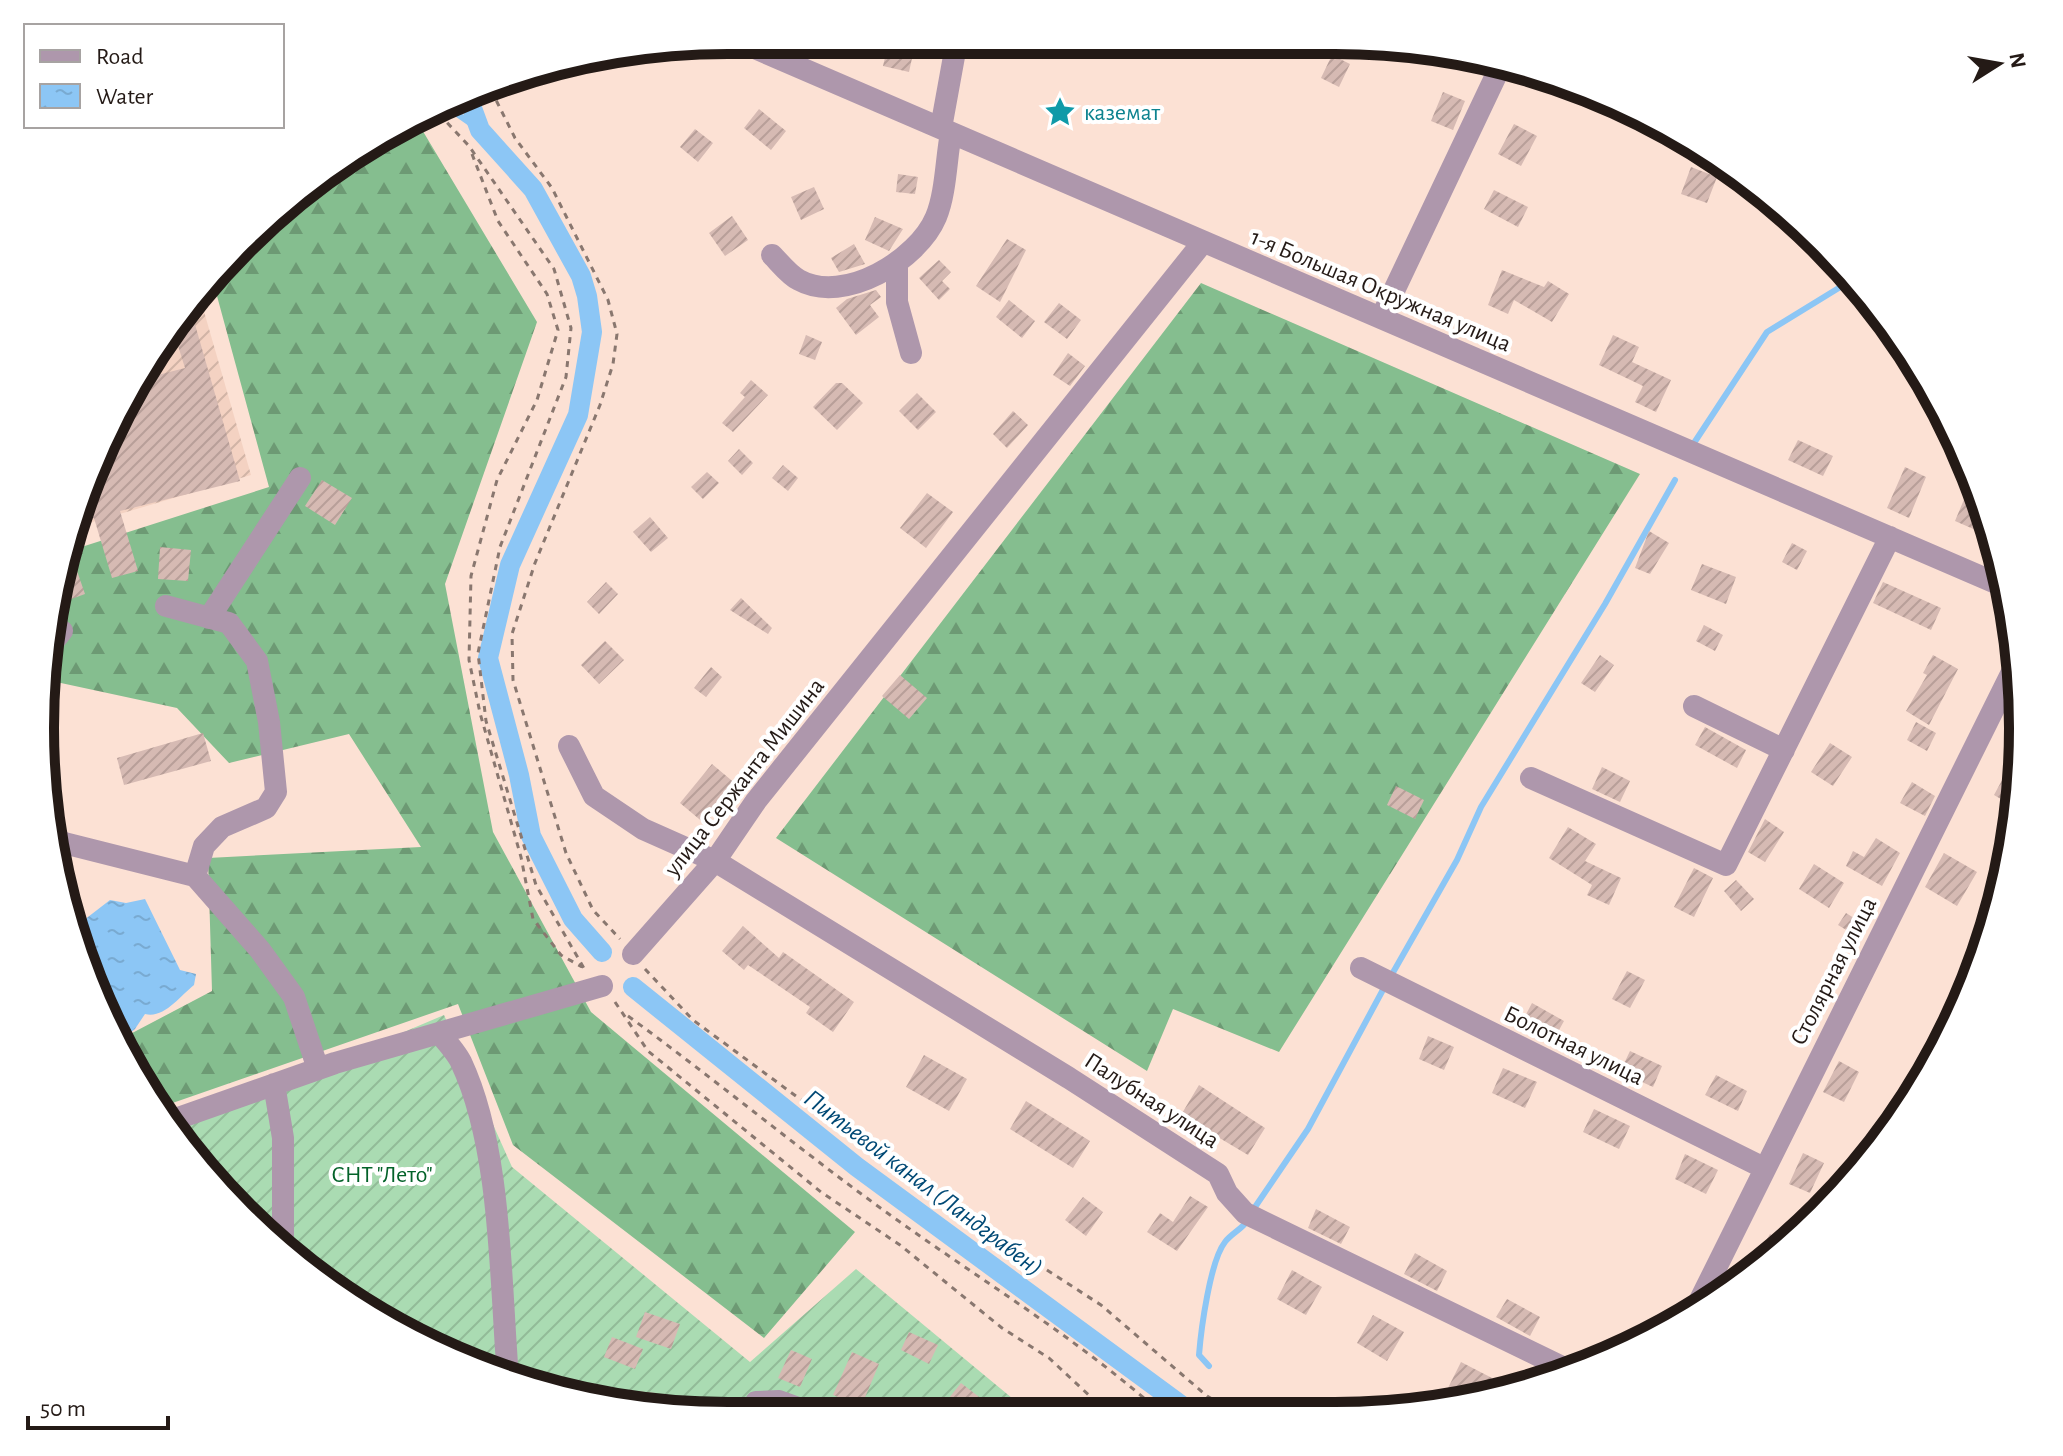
<svg xmlns="http://www.w3.org/2000/svg" width="2063" height="1456" font-family="'Alegreya Sans',sans-serif">
	<style>
		.industrial { fill: url(#industrial-furrows) }
		.forest { fill: url(#forest-firs) }
		.garden { fill: url(#garden-furrows) }
		.water { fill: url(#water-ripples) }
		.lines { fill: none; stroke-linecap: round; stroke-linejoin: round }
		.stream { stroke: #8cc6f5; stroke-width: 6 }
		.canal { stroke: #8cc6f5; stroke-width: 20 }
		.building { fill: url(#building-hatch) }
		.path { stroke: #89776f; stroke-width: 3; stroke-dasharray: 6 6; stroke-linecap: butt }
		.minor { stroke: #ae97ac; stroke-width: 22 }
		.labels { text-anchor: middle; stroke-width: 8; stroke-linejoin: round; paint-order: stroke }
		.culture-label { font-size: 24px; fill: #0d838f; stroke: #fff; text-anchor: start }
		.street-label { font-size: 24px; fill: #241a16; stroke: #fff }
		.park-label { font-size: 24px; fill: #036229; stroke: #fff }
		.water-label { font-size: 26px; font-style: italic; fill: #014975; stroke: #fff }
		.rim { fill: none; stroke: #241a16; stroke-width: 10 }
	</style>
	<defs>
		<pattern id="industrial-furrows" width="10" height="10" patternUnits="userSpaceOnUse" patternTransform="scale(2)"><rect width="10" height="10" fill="#f4d2c2"/><path d="M-1 1l2-2M0 10L10 0M9 11l2-2" fill="none" stroke="#d1b4a6"/></pattern>
		<pattern id="forest-firs" width="22" height="20" patternUnits="userSpaceOnUse" patternTransform="scale(2)"><rect width="22" height="20" fill="#85be8f"/><path d="M5 1l3.5 6h-7zM16 11l3.5 6h-7z" fill="#6d9a74"/></pattern>
		<pattern id="garden-furrows" width="10" height="10" patternUnits="userSpaceOnUse" patternTransform="scale(2)"><rect width="10" height="10" fill="#aadbb2"/><path d="M-1 1l2-2M0 10L10 0M9 11l2-2" fill="none" stroke="#92bb98"/></pattern>
		<pattern id="water-ripples" width="26" height="14" patternUnits="userSpaceOnUse" patternTransform="scale(2)"><rect width="26" height="14" fill="#8cc6f5"/><path d="M2 4q2-2 4 0t4 0M15 11q2-2 4 0t4 0" fill="none" stroke="#79aad1"/></pattern>
		<pattern id="building-hatch" width="6" height="6" patternUnits="userSpaceOnUse" patternTransform="scale(2)"><rect width="6" height="6" fill="#d6bab3"/><path d="M-1 1l2-2M0 6l6-6M5 7l2-2" fill="none" stroke="#b89f99"/></pattern>
	</defs>
	<rect width="100%" height="100%" fill="#fce1d4"/>
	<!-- industrial -->
	<path class="industrial" d="M199,294L251,475L76,527L93,464Z"/>
	<!-- forest -->
	<path class="forest" d="M418,123L537,322L445,584L493,832L591,1012L855,1232L764,1338L513,1145L458,1004L161,1107L117,1041L212,991L208,858L421,847L349,734L229,763L177,708L47,680L46,639L69,551L269,487L211,274L346,156Z
		M1201,283L1640,474L1279,1052L1173,1009L1147,1071L776,838Z"/>
	<!-- garden -->
	<path class="garden" d="M444,1015L512,1167L750,1362L856,1269L1029,1412L683,1415L550,1393L424,1345L310,1274L211,1182L176,1129Z"/>
	<!-- water -->
	<path class="water" d="M145,899L180,970L196,974L194,985C180,996 164,1019 145,1014L135,1029L118,1043L111,1032L75,927L110,900L126,903Z"/>
	<g class="lines">
		<!-- stream -->
		<path class="stream" d="M450,109L480,130
			M278,224L283,211
			M1694,443L1767,332L1855,278
			M1391,976L1457,860L1481,807L1605,604L1675,480
			M1253,1210L1308,1129L1385,986
			M1209,1366L1199,1355C1201,1330 1210,1261 1225,1242C1232,1233 1241,1230 1248,1220"/>
		<!-- canal -->
		<path class="canal" d="M469,100L480,130L533,189L581,276L587,296L592,332L578,415L510,565L488,658L519,775L531,836L573,919L602,952
			M633,987L857,1167L1189,1411"/>
	</g>
	<!-- building -->
	<path class="building" d="M889,40H916L909,72L883,66Z
		M1332,55L1350,64L1339,87L1321,78Z
		M1443,92L1465,101L1453,130L1431,121Z
		M759,109L786,131L771,150L744,128Z
		M1514,124L1537,136L1521,166L1498,154Z
		M695,129L713,143L698,162L680,147Z
		M1691,167L1717,177L1707,203L1681,194Z
		M898,174L918,177L915,194L896,192Z
		M814,187L824,209L801,220L791,197Z
		M1494,190L1528,207L1518,227L1484,209Z
		M732,216L748,240L725,256L709,233Z
		M875,217L903,229L889,251L865,240Z
		M1007,239L1026,250L1000,302L976,286Z
		M854,244L865,264L839,272L831,258Z
		M939,260L951,272L942,281L950,289L939,300L919,278Z
		M1502,270L1544,287L1548,281L1569,294L1552,322L1514,300L1508,314L1488,305Z
		M876,290L881,297L870,305L879,317L856,335L836,308L847,299Z
		M1009,300L1035,321L1022,338L996,317Z
		M1059,303L1081,320L1067,339L1044,322Z
		M190,307L240,481L120,511L138,571L112,578L94,518L77,522L93,464L146,378L185,368L174,333Z
		M806,335L822,342L815,360L799,354Z
		M1613,335L1639,347L1632,362L1671,380L1656,412L1635,402L1643,386L1599,365Z
		M1068,353L1085,366L1070,386L1053,375Z
		M751,380L768,395L733,432L722,423L745,397L740,393Z
		M836,383H842L863,403L837,430L813,407Z
		M917,393L936,412L918,430L899,411Z
		M1013,411L1028,425L1007,448L993,434Z
		M1798,440L1833,456L1823,476L1788,460Z
		M739,449L753,463L742,475L728,461Z
		M783,465L798,478L788,491L772,478Z
		M1905,467L1926,477L1909,518L1887,508Z
		M707,472L719,483L703,499L691,487Z
		M1973,478L1987,509L1978,531L1955,521Z
		M322,480L352,498L335,525L305,506Z
		M927,493L953,512L926,548L900,528Z
		M650,517L668,538L651,552L633,532Z
		M1649,531L1669,543L1650,574L1635,568Z
		M1792,543L1807,551L1797,570L1782,562Z
		M160,547L191,550L188,581L158,579Z
		M1702,564L1736,577L1726,604L1691,590Z
		M75,565L85,594L55,605L65,569Z
		M606,582L618,594L599,614L587,602Z
		M1883,582L1941,608L1931,630L1873,603Z
		M741,598L772,628L768,634L730,610Z
		M1704,625L1723,635L1715,651L1696,641Z
		M605,641L624,660L599,684L581,665Z
		M1600,655L1614,665L1595,692L1581,683Z
		M1933,655L1958,669L1929,725L1906,711L1927,675L1923,673Z
		M711,667L722,677L706,697L694,688Z
		M900,675L927,698L909,719L882,696Z
		M1916,722L1936,733L1927,751L1907,740Z
		M1705,727L1746,750L1737,768L1695,745Z
		M203,733L211,761L124,785L117,758Z
		M1830,743L1852,757L1833,786L1811,772Z
		M2021,745L2022,773L2016,808L1994,795Z
		M712,764L737,785L705,824L680,803Z
		M1602,767L1630,781L1620,802L1592,789Z
		M1912,782L1935,796L1925,816L1900,803Z
		M1396,786L1424,800L1415,819L1387,805Z
		M1765,819L1784,832L1765,862L1748,852Z
		M1568,827L1596,844L1585,861L1621,878L1609,905L1587,895L1592,885L1549,858Z
		M1876,838L1900,853L1882,886L1846,866L1853,851L1864,857Z
		M1944,853L1977,872L1957,906L1925,887Z
		M1814,864L1844,883L1829,908L1799,889Z
		M1694,868L1713,878L1694,917L1674,907Z
		M1736,880L1754,899L1741,911L1724,891Z
		M1846,913L1865,925L1858,937L1838,925Z
		M743,926L779,958L783,952L854,1002L833,1032L806,1013L810,1007L748,965L744,970L722,951Z
		M1627,971L1645,980L1630,1008L1612,999Z
		M1532,1003L1564,1021L1553,1041L1521,1024Z
		M1428,1036L1454,1047L1444,1070L1419,1059Z
		M1630,1051L1662,1066L1653,1087L1620,1072Z
		M924,1055L967,1079L949,1111L906,1087Z
		M1839,1061L1859,1072L1844,1102L1823,1092Z
		M1503,1068L1537,1082L1525,1108L1492,1093Z
		M1716,1075L1747,1091L1738,1111L1705,1095Z
		M1199,1085L1265,1128L1248,1155L1181,1115Z
		M1026,1101L1090,1141L1073,1168L1010,1129Z
		M1594,1109L1630,1126L1619,1149L1583,1132Z
		M1803,1153L1824,1163L1810,1193L1789,1184Z
		M1685,1154L1718,1170L1706,1194L1675,1179Z
		M1190,1196L1208,1207L1177,1251L1147,1232L1160,1213L1173,1222Z
		M1083,1197L1103,1212L1086,1236L1065,1220Z
		M1316,1209L1350,1227L1341,1244L1308,1228Z
		M1770,1234L1788,1246L1747,1273Z
		M1415,1253L1447,1271L1437,1291L1404,1274Z
		M1292,1270L1322,1287L1306,1315L1277,1299Z
		M1507,1299L1540,1317L1530,1336L1496,1317Z
		M645,1312L680,1324L671,1349L636,1337Z
		M1373,1315L1404,1332L1387,1361L1357,1343Z
		M909,1332L938,1345L929,1364L901,1350Z
		M612,1337L643,1349L635,1369L604,1357Z
		M791,1350L812,1359L800,1387L778,1378Z
		M852,1352L879,1364L861,1407L833,1395Z
		M1461,1362L1492,1378L1485,1392L1460,1400L1446,1392Z
		M961,1383L987,1403L979,1413H937Z
		M615,1389L656,1393L655,1410L613,1403Z"/>
	<g class="lines">
		<!-- path -->
		<path class="path" d="M491,90L515,138L552,188L608,300L617,334L613,364L600,405L535,563L512,634L513,680L566,853L593,910L620,939
			M439,114L469,146L554,269L571,328L566,377L500,547L478,653L486,721L536,885L585,970
			M472,154L498,221L547,294L558,330L537,400L497,480L471,576L469,660L480,713L521,857L533,919L561,955L582,967
			M645,969L693,1020L858,1142L908,1172L943,1203L1101,1305L1207,1396L1231,1411
			M615,1002L648,1051L821,1192L900,1245L1002,1328L1049,1358L1107,1412
			M628,1016C720,1083 807,1156 900,1222C987,1284 1079,1340 1160,1412"/>
		<!-- minor -->
		<path class="minor" d="M736,40L2005,587
			M941,128L957,40
			M772,255C780,263 789,275 799,280C844,305 918,260 936,217C946,193 946,159 951,133
			M897,265V302L911,353
			M1381,318L1501,65
			M166,606L229,623L257,661L269,722L276,792L266,808L222,827L204,846L195,876
			M209,618L300,478
			M46,651L62,631
			M1694,706L1784,750
			M569,746L594,796L643,829L715,861L1069,1078L1218,1174L1227,1193L1245,1213L1564,1368
			M1531,778L1726,865L1890,537
			M52,826L60,842L195,876L260,950L294,997L318,1069
			M633,954L715,861L756,801L1203,242
			M1361,968L1764,1168
			M439,1033C447,1042 456,1052 461,1062C502,1149 500,1281 508,1377
			M274,1084L283,1138V1250
			M170,1121L335,1063L602,986
			M1697,1306L2018,660
			M748,1414L756,1402L779,1401L815,1414"/>
	</g>
	<!-- icons -->
	<defs>
		<symbol id="sight-bare" viewBox="-9 -9 18 18"><path d="M0-6L1.8-2.2L6-1.7L2.9 1.2L3.7 5.4L0 3.3L-3.7 5.4L-2.9 1.2L-6-1.7L-1.8-2.2Z" fill="#0f9aa8" stroke="#fff" stroke-width="2.5" paint-order="stroke"/></symbol>
	</defs>
	<g fill-rule="evenodd">
		<use href="#sight-bare" x="1038" y="90" width="44" height="44"/>
	</g>
	<g class="labels">
		<!-- culture labels -->
		<g class="culture-label">
			<text x="1084" y="120">каземат</text>
		</g>
		<!-- street labels -->
		<g class="street-label">
			<text transform="translate(1381 290) rotate(23)" y="8">1-я Большая Окружная улица</text>
			<text transform="translate(744 777) rotate(-52)" y="8">улица Сержанта Мишина</text>
			<text transform="translate(1833 971) rotate(-63)" y="8">Столярная улица</text>
			<text transform="translate(1574 1045) rotate(26)" y="8">Болотная улица</text>
			<text transform="translate(1152 1100) rotate(33)" y="8">Палубная улица</text>
		</g>
		<!-- park labels -->
		<g class="park-label">
			<text x="382" y="1182">СНТ "Лето"</text>
		</g>
		<!-- water labels -->
		<g class="water-label">
			<text transform="translate(924 1182) rotate(37)" y="9">Питьевой канал (Ландграбен)</text>
		</g>
	</g>
	<!-- crop -->
	<path d="M0 0H2063V1456H0ZM728 54H1335A674 674 0 0 1 2009 728V728A674 674 0 0 1 1335 1402H728A674 674 0 0 1 54 728V728A674 674 0 0 1 728 54Z" fill="#fff" fill-rule="evenodd"/>
	<path class="rim" d="M728 54H1335A674 674 0 0 1 2009 728V728A674 674 0 0 1 1335 1402H728A674 674 0 0 1 54 728V728A674 674 0 0 1 728 54Z"/>
	<!-- legend -->
	<rect x="24" y="24" width="260" height="104" fill="#ffffff" stroke="#a7a3a2" stroke-width="2"/>
	<rect x="40" y="50" width="40" height="12" fill="#ae97ac" stroke="#a7a3a2" stroke-width="2"/>
	<text x="96" y="64" font-size="24" fill="#241a16">Road</text>
	<rect x="40" y="84" width="40" height="24" fill="url(#water-ripples)" stroke="#a7a3a2" stroke-width="2"/>
	<text x="96" y="104" font-size="24" fill="#241a16">Water</text>
	<!-- north arrow -->
	<g transform="translate(1999 64) rotate(79)" stroke="#ffffff" stroke-width="6" paint-order="stroke">
	<path d="M0-6L14 30L0 20L-14 30Z" fill="#241a16"/>
	<text y="-12" font-size="22" font-weight="bold" text-anchor="middle" fill="#241a16">N</text>
	</g>
	<!-- scale -->
	<path d="M28 1416v12h140v-12" fill="none" stroke="#241a16" stroke-width="4"/>
	<text x="40" y="1416" font-size="24" fill="#241a16" stroke="#ffffff" stroke-width="6" paint-order="stroke">50 m</text>
</svg>
